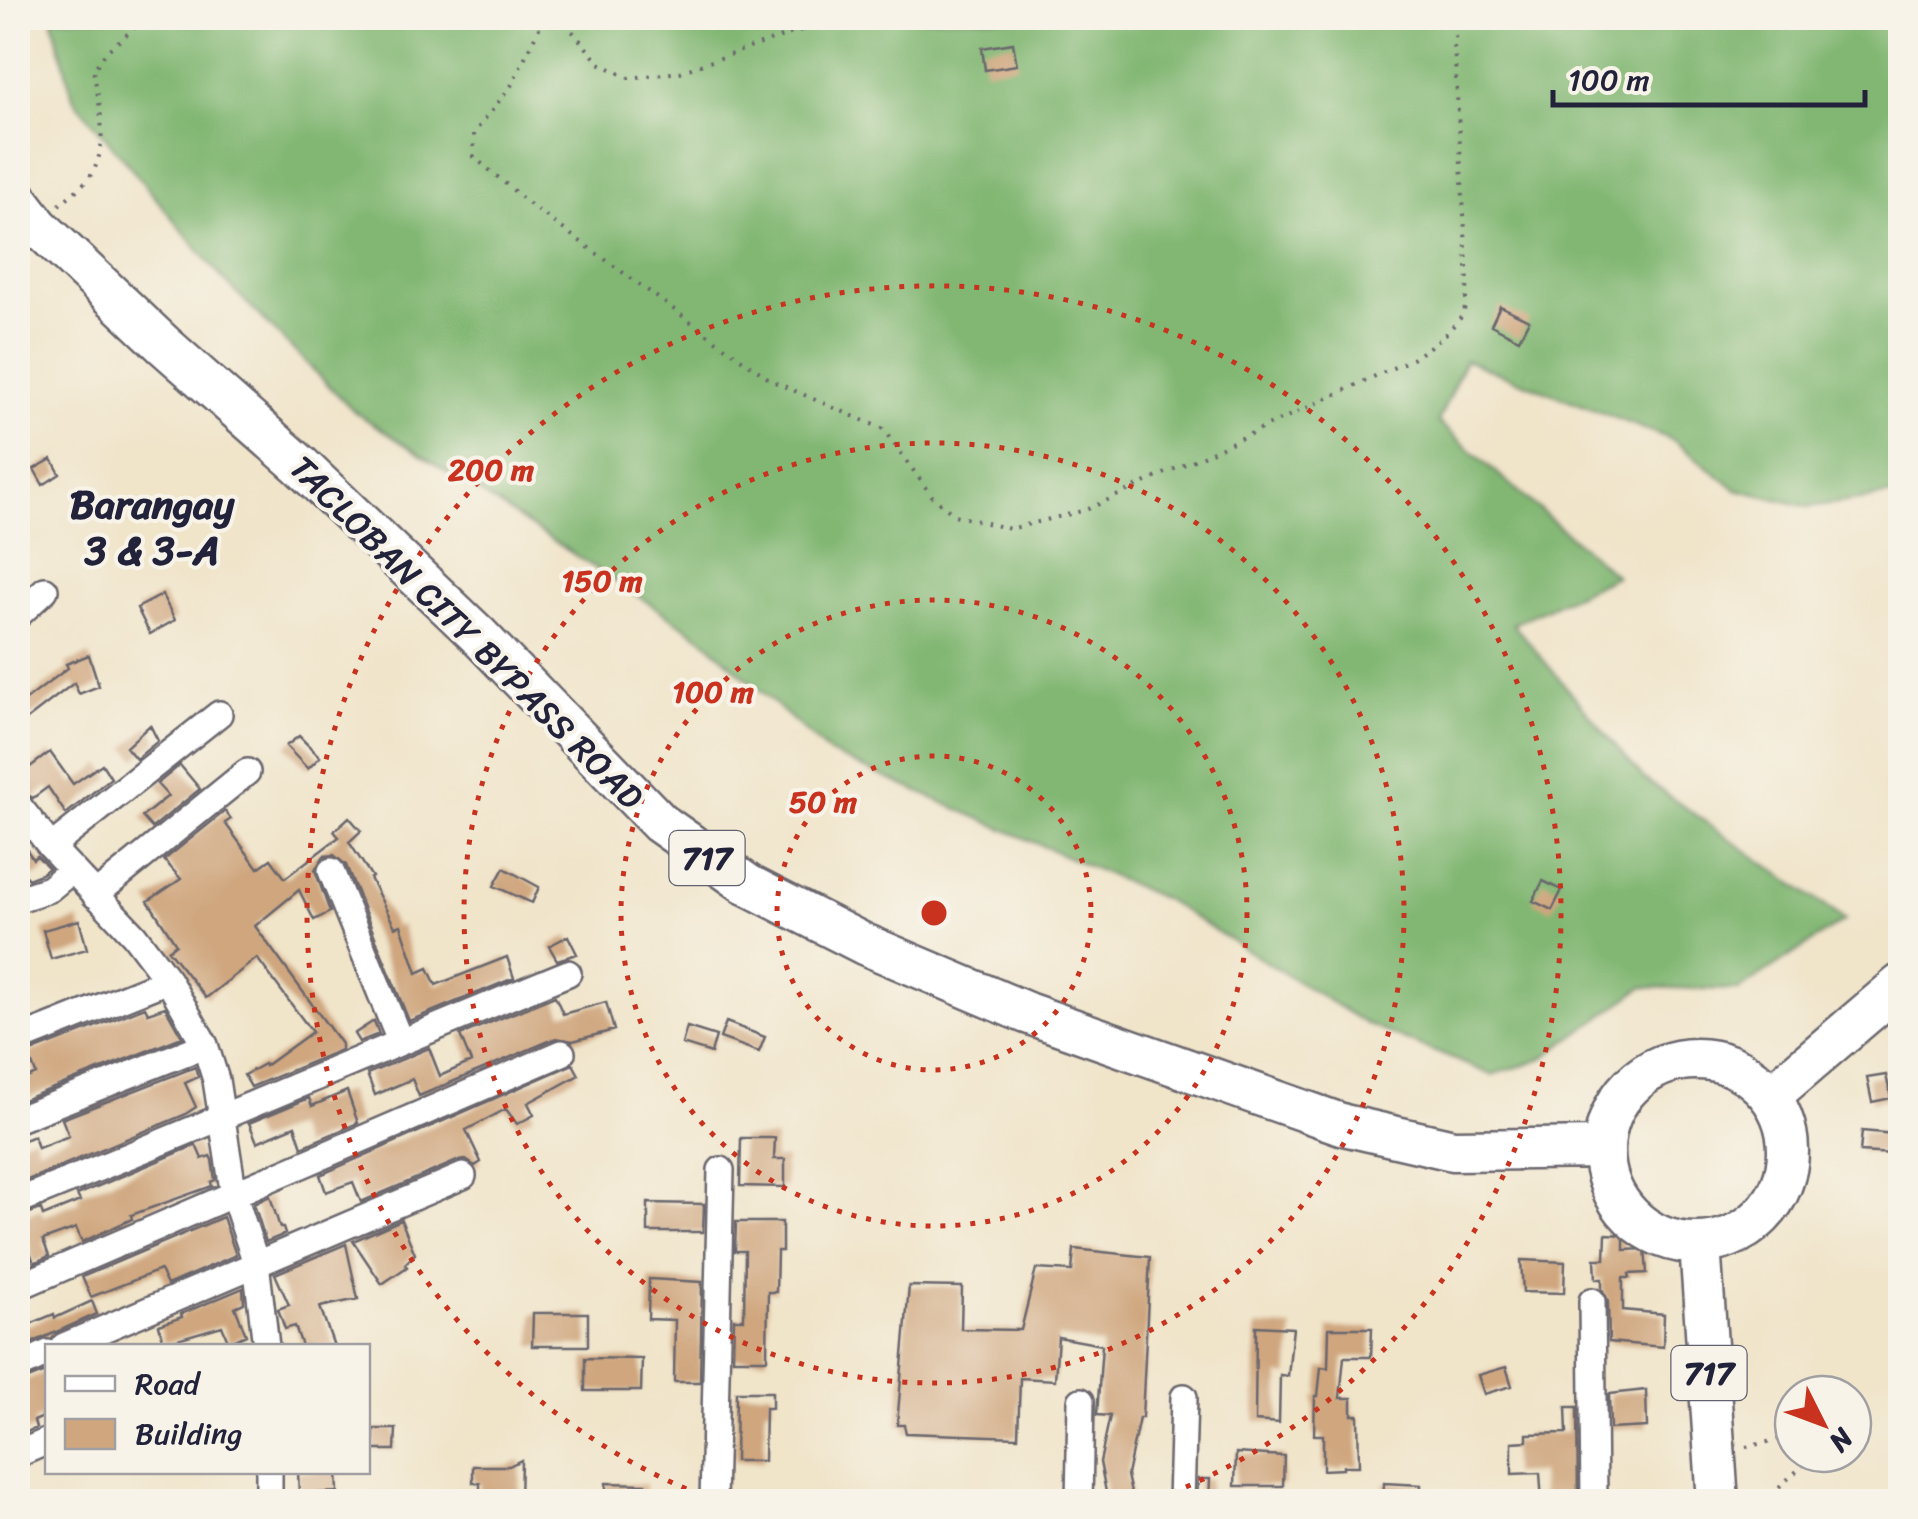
<svg xmlns="http://www.w3.org/2000/svg" width="1918" height="1519" font-family="Sriracha,sans-serif">
	<style>
		.forest { fill: #82b773; stroke: #526c57; stroke-width: 2.5 }
		.building { fill: #cfa67e }
		.lines { fill: none; stroke-linecap: round; stroke-linejoin: round }
		.minor-casing { stroke: #6a666d; stroke-width: 30 }
		.trunk-casing { stroke: #6a666d; stroke-width: 45 }
		.path { stroke: #6a666d; stroke-width: 4; stroke-dasharray: 2.5 8; stroke-linecap: butt }
		.minor { stroke: #fff; stroke-width: 25 }
		.trunk { stroke: #fff; stroke-width: 40 }
		.ring { fill: none; stroke: #c8321e; stroke-width: 5; stroke-dasharray: 5 10 }
		.labels { text-anchor: middle; stroke-width: 8; stroke-linejoin: round; paint-order: stroke }
		.shield { fill: #f7f3e8; stroke: #62616f; stroke-width: 2.5 }
		.shield-label { font-size: 32px; font-weight: bold; fill: #22223b }
		.street-label { font-size: 35px; fill: #22223b; stroke: #f7f3e8 }
		.quarter-label { font-size: 40px; font-weight: bold; fill: #22223b; stroke: #f7f3e8 }
		.centre { fill: #c8321e; stroke: #f7f3e8; stroke-width: 5 }
		.ring-label { font-size: 30px; text-anchor: middle; font-weight: bold; fill: #c8321e; stroke: #f7f3e8; stroke-width: 8; stroke-linejoin: round; paint-order: stroke }
	</style>
	<rect width="100%" height="100%" fill="#f7f3e8"/>
	<filter id="ink" filterUnits="userSpaceOnUse"><feTurbulence type="fractalNoise" baseFrequency=".01" numOctaves="2"/><feDisplacementMap in="SourceGraphic" scale="20" xChannelSelector="R" yChannelSelector="G"/><feConvolveMatrix kernelMatrix="1 2 1 2 8 2 1 2 1" color-interpolation-filters="sRGB"/></filter>
	<filter id="wash" filterUnits="userSpaceOnUse"><feTurbulence type="fractalNoise" baseFrequency=".0048" numOctaves="4" result="noise"/><feDisplacementMap in="SourceGraphic" scale="40" xChannelSelector="R" yChannelSelector="G"/><feGaussianBlur stdDeviation="2.25" result="paint"/><feColorMatrix in="noise" values="0 0 0 0 0 0 0 0 0 0 0 0 0 0 0 0 0 1.4 0 .05"/><feComposite in="paint" operator="in"/></filter>
	<g filter="url(#wash)">
		<rect width="100%" height="100%" fill="#f0e4c9"/>
		<!-- forest -->
		<path class="forest" d="M52,18H1900V488L1893,495L1809,507L1736,489L1673,440L1465,360L1438,422L1616,576L1513,624L1643,778L1845,920L1739,990L1643,987L1540,1060L1492,1075L1368,1025L1164,899L829,753L701,637L355,412L221,277L73,98Z"/>
		<g id="blocks">
			<!-- building -->
			<path class="building" d="M1013,43L1017,65L985,70L982,48Z
				M1500,306L1529,320L1519,339L1491,325Z
				M52,459L60,474L43,485L34,469Z
				M162,595L175,620L150,634L137,608Z
				M89,655L99,686L79,694L74,683L18,726V706L68,668L66,664Z
				M150,725L158,741L136,759L126,747Z
				M299,736L320,757L308,769L286,746Z
				M50,752L73,784L102,764L111,778L66,814L48,787L33,798L18,789V776Z
				M180,765L200,789L152,828L142,817L168,796L157,784Z
				M225,811L231,819L225,823L258,868L271,859L285,878L339,837L334,831L349,817L361,831L349,842L372,877L370,878L395,927L401,925L417,973L428,968L436,985L507,957L514,978L409,1021L346,865L334,855L324,856L315,870L330,912L314,920L299,890L255,926L341,1044V1050L251,1087L244,1075L264,1064L265,1066L312,1032L257,958L206,998L168,950L176,944L148,901L181,879L164,860Z
				M18,837L33,859L37,856L49,868L41,874L28,879L18,867Z
				M504,868L539,887L532,903L494,886Z
				M1543,881L1562,890L1552,910L1533,901Z
				M79,920L87,949L51,959L43,930Z
				M568,936L577,954L557,960L549,946Z
				M555,996L563,1014L606,1002L614,1030L573,1041L556,1038L419,1096L412,1079L375,1095L367,1074L429,1048L440,1076L471,1062L460,1035Z
				M145,1007L148,1013L165,1007L182,1037L18,1102V1082L36,1074L28,1053Z
				M374,1021L379,1034L359,1042L354,1034Z
				M726,1022L765,1037L759,1052L720,1038Z
				M687,1027L716,1036L711,1053L682,1044Z
				M573,1064L579,1075L528,1103L534,1115L517,1124L506,1109L466,1130L481,1162L475,1166L466,1160L457,1161L361,1202L353,1182L326,1192L320,1175Z
				M195,1067L198,1077L185,1083L196,1107L184,1115L18,1184V1142L34,1136L38,1148L69,1136L62,1119Z
				M1886,1075L1891,1098L1872,1102L1867,1078Z
				M347,1091L358,1123L302,1147L295,1126L257,1142L249,1123L309,1098L312,1106Z
				M1862,1131L1894,1134L1893,1154L1860,1152Z
				M741,1138H775L774,1159H785V1187L740,1186Z
				M196,1145L202,1159L210,1156L212,1160L215,1180L211,1182L212,1186L131,1215L132,1219L82,1242L76,1228L43,1240L49,1256L34,1263L24,1235L18,1238V1217L41,1209L43,1216L80,1201L77,1195Z
				M270,1196L280,1228H283L285,1234L266,1242L254,1204Z
				M648,1203L704,1204L703,1232H648Z
				M223,1217L236,1255L167,1285L160,1270L91,1297L82,1277Z
				M401,1220L415,1254L405,1264L407,1267L382,1284L353,1241Z
				M736,1222H782V1251H777L776,1292H768L767,1359H733L734,1319H744L745,1251H735Z
				M1606,1234L1624,1235V1250L1645,1249L1647,1273L1629,1274L1630,1278H1623V1310L1664,1314L1663,1347L1609,1342L1608,1300L1602,1289V1279H1596L1595,1259H1605Z
				M346,1244L358,1299L320,1307L334,1346H302L295,1326L285,1329L278,1309L289,1305L275,1274Z
				M1074,1249L1150,1257L1142,1418H1139L1127,1475L1133,1502H1108L1100,1462L1110,1416L1097,1415L1102,1345L1058,1337L1055,1380L1020,1378L1018,1437L906,1433L904,1425H897L909,1286L962,1287L961,1329L1021,1330L1036,1269L1072,1271Z
				M1521,1260L1565,1262L1564,1293L1523,1292Z
				M649,1279L702,1282L700,1382H674L675,1320L648,1319Z
				M243,1288L244,1303L235,1307L246,1335L229,1343L222,1326L164,1343L159,1325L182,1317L181,1314Z
				M92,1301L97,1314L18,1349V1329L54,1314L55,1318Z
				M533,1313H588V1346H532Z
				M1256,1326L1293,1328L1288,1376L1280,1375L1279,1423L1255,1421Z
				M1329,1328H1372L1371,1357H1344L1340,1398H1352V1415H1358L1359,1466H1343V1469L1323,1470V1435H1314L1315,1396H1318L1321,1367L1328,1368Z
				M585,1358L642,1359L641,1391H585Z
				M1506,1367L1512,1386L1484,1394L1478,1375Z
				M48,1371V1415L34,1421L36,1428L18,1436V1383Z
				M1646,1390L1647,1427L1610,1429L1609,1394Z
				M736,1392H772V1408H765L764,1461H735Z
				M1566,1407H1577L1578,1502H1542L1540,1473L1512,1474V1442L1527,1441V1434L1567,1433Z
				M374,1429H396L395,1450H373Z
				M1236,1453L1284,1456L1283,1486H1235Z
				M521,1460L520,1502H480V1483H473V1466H509Z
				M298,1472H337L338,1492L299,1494Z
				M1198,1479H1210L1209,1502H1197Z
				M606,1483L646,1484L645,1502H606Z
				M1384,1483L1421,1485V1502H1383Z"/>
		</g>
	</g>
	<g filter="url(#ink)">
		<use href="#blocks" fill-opacity="0" stroke="#6a666d" stroke-width="2.5"/>
		<g class="lines">
			<defs>
				<path id="minor" d="M18,615L45,590
					M18,805L51,847L134,935L168,980L205,1045L216,1080L234,1196L256,1263L266,1346
					M51,847L219,714
					M331,871L400,1041
					M95,895L247,772
					M18,899L49,889L72,870
					M18,1040L168,980
					M18,1119L205,1045
					M18,1201C202,1127 384,1048 568,973
					M18,1287C200,1210 380,1130 562,1053
					M1592,1301L1594,1502
					M64,1346L463,1176
					M18,1367L48,1353
					M18,1454L48,1441
					M269,1472V1502
					M713,1502L721,1170
					M1079,1502L1081,1401
					M1181,1502L1184,1397"/>
				<path id="trunk" d="M18,200L38,226L164,345L300,465L478,635L660,823L748,885L864,944L1027,1013L1344,1125L1453,1150L1603,1148
					M1604 1151a92 92 0 1 1 184 0a92 92 0 1 1-184 0Z
					M1770,1096L1900,985
					M1700,1245L1718,1502"/>
			</defs>
			<!-- minor casing -->
			<use href="#minor" class="minor-casing"/>
			<!-- trunk casing -->
			<use href="#trunk" class="trunk-casing"/>
			<!-- path -->
			<path class="path" d="M544,18L511,86L474,133V157L533,207L772,381L883,429L932,496L954,515L1010,529L1086,510L1412,359L1443,337L1464,314L1468,283L1454,44L1458,18
				M556,18L574,33L599,63L629,78L680,72L801,30L811,18
				M59,205C69,196 86,184 93,172C109,141 99,101 93,70L108,50L147,18
				M1746,1447L1785,1438
				M1752,1502L1769,1496L1808,1461"/>
			<!-- minor -->
			<use href="#minor" class="minor"/>
			<!-- trunk -->
			<use href="#trunk" class="trunk"/>
		</g>
	</g>
	<!-- distance rings -->
	<g class="ring">
		<circle cx="934" cy="913" r="157"/>
		<circle cx="934" cy="913" r="313"/>
		<circle cx="934" cy="913" r="470"/>
		<path d="M714 1500A627 627 0 1 1 1154 1500"/>
	</g>
	<g class="labels">
		<!-- shield labels -->
		<g class="shield">
			<rect x="669.5" y="831" width="75" height="54" rx="8"/>
			<rect x="1671.5" y="1346" width="75" height="54" rx="8"/>
		</g>
		<g class="shield-label">
			<text x="707" y="869">717</text>
			<text x="1709" y="1384">717</text>
		</g>
		<!-- street labels -->
		<g class="street-label">
			<text transform="translate(467 632) rotate(45)" y="12">TACLOBAN CITY BYPASS ROAD</text>
		</g>
		<!-- quarter labels -->
		<g class="quarter-label">
			<text x="152" y="518">Barangay<tspan x="152" dy="46">3 &amp; 3-A</tspan></text>
		</g>
	</g>
	<circle cx="934" cy="913" r="15" class="centre"/>
	<g class="ring-label">
		<text x="491" y="480">200 m</text>
		<text x="602" y="591">150 m</text>
		<text x="713" y="702">100 m</text>
		<text x="823" y="812">50 m</text>
	</g>
	<!-- margin -->
	<rect width="1918" height="1519" fill="none" stroke="#f7f3e8" stroke-width="60"/>
	<!-- legend -->
	<rect x="45" y="1344" width="325" height="130" fill="#f7f3e8" stroke="#a29fa3" stroke-width="2.5"/>
	<rect x="65" y="1376" width="50" height="15" fill="#ffffff" stroke="#a29fa3" stroke-width="2.5"/>
	<text x="135" y="1394" font-size="30" fill="#22223b">Road</text>
	<rect x="65" y="1419" width="50" height="30" fill="#cfa67e" stroke="#a29fa3" stroke-width="2.5"/>
	<text x="135" y="1444" font-size="30" fill="#22223b">Building</text>
	<!-- north arrow -->
	<g transform="translate(1823 1424) rotate(132)"><circle r="48" fill="#f7f3e8" stroke="#a29fa3" stroke-width="2.5"/>
	<path d="M0-8L18 38L0 25L-18 38Z" fill="#c8321e"/>
	<text y="-15" font-size="28" font-weight="bold" text-anchor="middle" fill="#22223b">N</text>
	</g>
	<!-- scale -->
	<path d="M1553 90v15h312v-15" fill="none" stroke="#22223b" stroke-width="5"/>
	<text x="1568" y="90" font-size="30" fill="#22223b" stroke="#f7f3e8" stroke-width="8" paint-order="stroke">100 m</text>
</svg>
